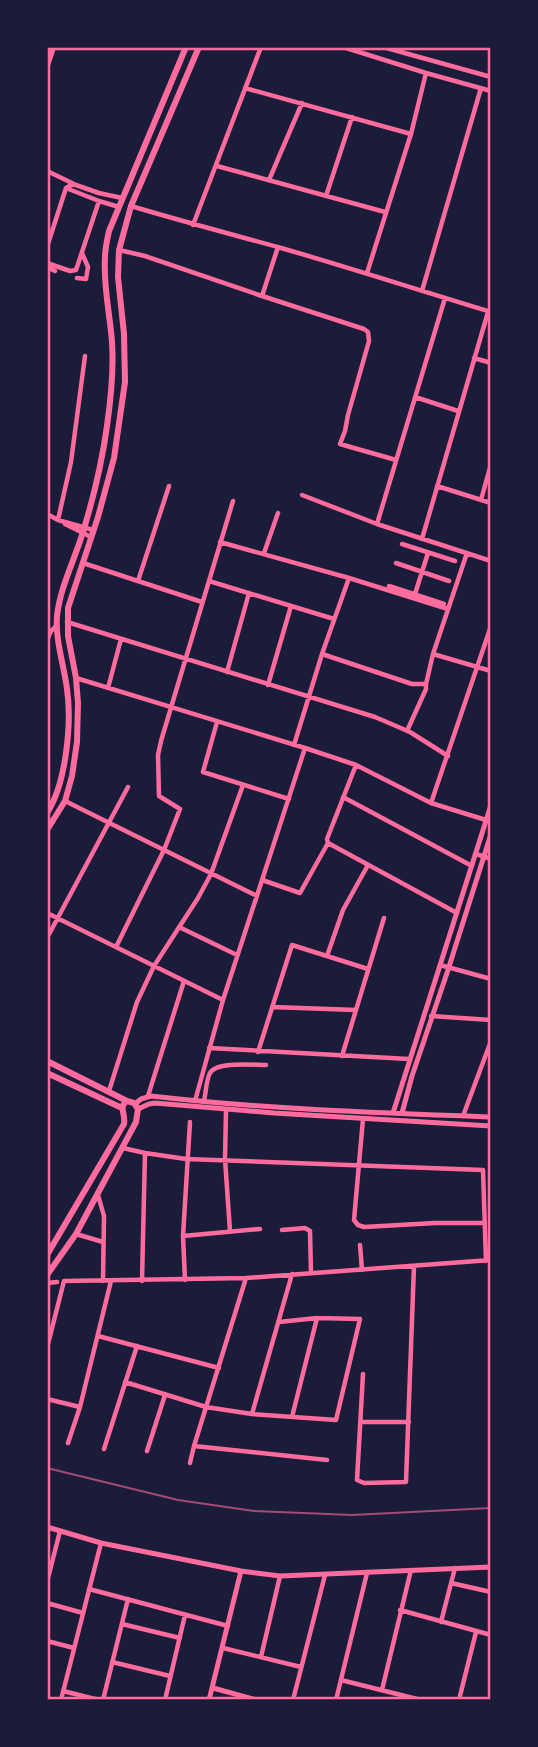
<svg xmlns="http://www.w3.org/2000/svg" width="538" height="1747" font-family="'PT Serif',serif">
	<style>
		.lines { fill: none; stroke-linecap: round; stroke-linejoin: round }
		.minor { stroke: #ff6b9d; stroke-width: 4.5 }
		.tertiary { stroke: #ff6b9d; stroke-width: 5 }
		.secondary { stroke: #ff6b9d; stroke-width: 6 }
		.rail { stroke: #a44b75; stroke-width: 2 }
		.neatline { fill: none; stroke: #ff6b9d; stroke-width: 2.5 }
	</style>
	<rect width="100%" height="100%" fill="#1b1b3a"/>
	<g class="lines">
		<!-- minor -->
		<path class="minor" d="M343,47L426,73L491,91
			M383,47L491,77
			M47,68L54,47
			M245,88L411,134
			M217,166L385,212
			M47,171L72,183
			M269,180L302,103
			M326,196L352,117
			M131,206C181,221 231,234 281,248C351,268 421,291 491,312
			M119,207L99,201L66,188L73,184L99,193L122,198
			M193,225L261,47
			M47,247L66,188
			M119,250L145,256L262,296L278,247
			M47,263L70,271L76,270L99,201
			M47,267L55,271
			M367,273L411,134L426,73
			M77,278L86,279L88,267L82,253
			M422,291L481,88
			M262,296L364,329L368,332L369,341L348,415L345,431L340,444L396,460
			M474,358L491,363
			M415,397L458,411
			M437,486L491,503
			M302,495L377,524L491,561
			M481,500L491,464
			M47,514L58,520L93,530
			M58,520L71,462L85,356
			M65,524L91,537
			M377,524L445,298
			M422,539L488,312
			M220,542L349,578L448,609
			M402,544L455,561
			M264,553L278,513
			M83,563L202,602
			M396,563L449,581
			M138,581L169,486
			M209,581L334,619
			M389,586L444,604
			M415,594L428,553
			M67,622L375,717L410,732L448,756
			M47,640L51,631L56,626
			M322,654L412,684H426L433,654L467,553
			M433,654L491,671
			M227,672L249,593
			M76,678L305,748L356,765L431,803L486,820
			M268,685L291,606
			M108,688L121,639
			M217,722L203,772L289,799
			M407,731L426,689V684
			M294,745L322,654L349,578
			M356,765L327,839L328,843L457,913
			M343,797L472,866
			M65,801L257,896
			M431,803L491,626
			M476,854L491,859
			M262,880L300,893L328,843
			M47,913L223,1000
			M179,927L237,955
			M47,938L128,787
			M116,947L164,850L180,809L159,796L158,755L161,741L233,501
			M327,956L343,910L368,865
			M440,965L491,979
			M272,1007L356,1010
			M431,1016L491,1020
			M209,1048L409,1059
			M258,1052L292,945L368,969
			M342,1056L384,918
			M109,1091L137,1002L154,966L198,898L211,874L243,785
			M148,1096L184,981
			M195,1101L223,1000L305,748
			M204,1101C206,1093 206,1080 210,1073C216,1061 253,1065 266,1065
			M226,1110L225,1159L230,1231
			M463,1116L491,1041
			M363,1119L354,1220L358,1225L364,1227L435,1223H485
			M123,1148L145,1153L186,1159L483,1170L486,1261
			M98,1195L104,1216L103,1281
			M282,1230L305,1228L310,1231L311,1273
			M76,1234L103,1242
			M183,1236L260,1229
			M360,1245L362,1270
			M185,1280L183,1236L190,1122
			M142,1281L145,1153
			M47,1283L57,1282
			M98,1336L219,1368
			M47,1348L64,1281L246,1278L491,1260
			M363,1374L357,1480L364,1483L406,1482L414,1266
			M125,1382L206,1407L252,1414L336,1420L360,1319L317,1318L279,1322
			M47,1399L80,1407
			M252,1414L292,1274
			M292,1417L317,1318
			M361,1422H409
			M68,1443L80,1407L111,1281
			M194,1446L327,1460
			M104,1449L137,1346
			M147,1451L165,1395
			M190,1463L194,1446L246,1278
			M47,1582L60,1531
			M451,1583L491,1592
			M89,1589L228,1626
			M47,1603L83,1613
			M400,1610L491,1635
			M441,1622L455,1568
			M122,1624L180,1638
			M47,1641L74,1648
			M223,1648L301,1667
			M261,1657L280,1576
			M112,1662L170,1676
			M341,1680L421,1700
			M382,1690L411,1570
			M63,1691L99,1700
			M61,1700L101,1543
			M103,1700L128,1599
			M165,1700L185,1615
			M293,1700L325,1575
			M336,1700L367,1573
			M459,1700L476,1632"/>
		<!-- tertiary -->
		<path class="tertiary" d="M135,1104L141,1099L151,1096C263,1109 378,1113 491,1117
			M138,1109L149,1104L155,1103L274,1113L491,1126
			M393,1113L491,805
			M402,1113L412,1076L448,970L491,834
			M47,1527L101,1543L241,1571L280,1576L491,1567
			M213,1688L257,1700
			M209,1700L241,1571"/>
		<!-- secondary -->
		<path class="secondary" d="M47,813C66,784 72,723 67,689C64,665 55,640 57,616C60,588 74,561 82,535C93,500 102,462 107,426C111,398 114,370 112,342C110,314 103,286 105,257C105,249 107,240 109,231L186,47
			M47,830L65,801L72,776L77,742L78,703L76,678L68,636V608L98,517L114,458L125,382L124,334L118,277L119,250L131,206L199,47
			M47,1061L127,1101
			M47,1073L122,1108
			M47,1255L124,1124C126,1114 118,1107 127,1101L134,1103L138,1109L136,1122L76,1234L47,1275"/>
		<!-- rail -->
		<path class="rail" d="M47,1468L178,1500L254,1511L352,1515L491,1508"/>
	</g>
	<!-- border -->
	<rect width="538" height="1747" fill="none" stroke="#1b1b3a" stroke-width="98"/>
	<rect x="49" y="49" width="440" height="1649" class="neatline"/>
</svg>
